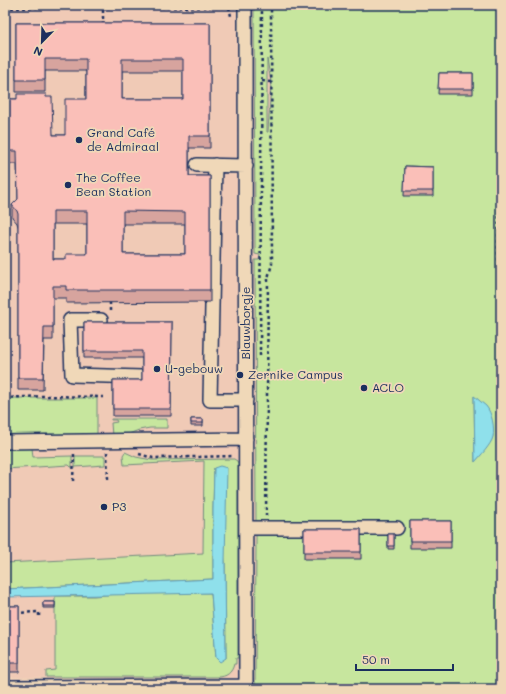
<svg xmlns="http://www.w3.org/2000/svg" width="506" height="694" font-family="Mali,sans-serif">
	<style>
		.built { fill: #f0cab6 }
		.green { fill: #c7e69e; stroke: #718a7e; fill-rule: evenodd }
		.water { fill: #8fe0eb; stroke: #6199b3 }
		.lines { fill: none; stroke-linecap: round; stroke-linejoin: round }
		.minor-casing { stroke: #1b2f5e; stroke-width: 16 }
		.path { stroke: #1b2f5e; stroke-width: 2.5; stroke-dasharray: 3 3; stroke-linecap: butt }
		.minor { stroke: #f0d8b8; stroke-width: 13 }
		.wall { fill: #d7a49e; stroke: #1b2f5e; fill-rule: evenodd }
		.building { fill: #fabfb8; stroke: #1b2f5e; fill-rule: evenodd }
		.poi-dot { fill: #1b2f5e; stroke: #f0d8b8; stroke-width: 1.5 }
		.labels { text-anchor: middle; stroke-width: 3.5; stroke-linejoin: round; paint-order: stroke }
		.poi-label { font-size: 12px; fill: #1b2f5e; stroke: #f0d8b8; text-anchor: start }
		.street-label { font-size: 12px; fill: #1b2f5e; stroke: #f0d8b8 }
	</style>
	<rect width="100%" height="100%" fill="#f2d3b8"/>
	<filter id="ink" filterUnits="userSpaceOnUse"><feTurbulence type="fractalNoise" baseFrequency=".025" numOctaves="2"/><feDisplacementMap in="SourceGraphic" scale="8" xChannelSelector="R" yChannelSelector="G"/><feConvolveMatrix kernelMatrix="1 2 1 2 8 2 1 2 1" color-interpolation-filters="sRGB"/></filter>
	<g filter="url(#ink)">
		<!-- built -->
		<path class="built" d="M5,5H484L261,689L260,681L5,677Z"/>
		<!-- green -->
		<path class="green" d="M254,5H501V689H255L256,537L255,260H259L260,255L255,254ZM267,59L271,82L268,132H267ZM474,396L486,407L493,436L491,441L475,462Z
			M5,398H97V437H5Z
			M111,419H167V428H150L139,430L123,436H112L111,423L117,422L116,420H111Z
			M9,448H32L33,457L72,456V467H71L69,465L5,469V450H8Z
			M125,452L136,457L152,460L234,459L237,461L238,463V658H236V664H234C232,673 226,677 218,677H46V671L55,670V596H94L139,592L211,593L216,658H226L225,562L214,468L213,509V579L5,589V563L203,553L204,461L124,465L123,455Z
			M75,456H105V465L75,467Z"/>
		<!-- water -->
		<path class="water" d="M474,396C478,399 482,403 486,406C492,413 495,428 493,437C491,445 480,456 475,462Z
			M220,466L227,468L225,562L226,658L220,662L216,658L211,593L5,597V589L213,579V509L214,468Z"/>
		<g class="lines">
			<defs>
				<path id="minor" d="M245,5L246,689
					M197,165L246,166
					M215,165L210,400H246
					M101,320H70L72,375L142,377
					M5,442L246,439
					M246,528H397
					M5,687L246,686"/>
			</defs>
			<!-- minor casing -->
			<use href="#minor" class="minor-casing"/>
			<!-- path -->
			<path class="path" d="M229,7L231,16
				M5,8L232,7
				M103,25V7
				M262,81L271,82
				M501,198L499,206L498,248L501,422
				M110,302V312
				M260,356L262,5
				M5,398L43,396L104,397
				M107,452L108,479
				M139,454L153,458L234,456
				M73,481L74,453
				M266,516L268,278L272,264L271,5
				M16,613L39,612V617"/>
			<!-- minor -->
			<use href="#minor" class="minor"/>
		</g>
		<!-- wall -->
		<path class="wall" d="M16,23H210V148H189V176H210V302L66,303V298H53V340H44L43,390H18V227L17,223L12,217V205L18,199L17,164H5V99H17L46,97L53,135H65L86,99V71H45V92H16ZM122,71H183V99H122ZM53,224H87V254L66,259H53ZM123,224H185V254H123Z
			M439,73H473V94H438Z
			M405,166L433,167V196H404Z
			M84,322H172L171,416H113V380H142V358H84Z
			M191,419H203V426H191Z
			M410,521H451V548H410Z
			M304,529H361V559H304Z
			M388,534H394V549H388Z
			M43,602H55V608H43Z
			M5,606H19V672H5Z"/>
		<!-- building -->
		<path class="building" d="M16,23H210V136H189V176H210V290H66V286H53V327H44L43,378H18V214L17,211L12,205L18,199L17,151H5V99H17V94H46V97H52L53,135H65V99H86V59H45V80H16ZM122,59H183V99H122ZM53,211H87V254H66V259H53ZM123,211L185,212V254H123Z
			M439,73H473V89H438Z
			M405,166L433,167V191H404Z
			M84,322H172L171,409H113V380H142V351H84Z
			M191,419H203V423H191Z
			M410,521H451V541H410Z
			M304,529H361V552H304Z
			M388,534H394V546H388Z
			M43,602H55V606H43Z
			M5,606H19V663H5Z"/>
	</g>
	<!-- markers -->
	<g class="poi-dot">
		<circle cx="79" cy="140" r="4"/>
		<circle cx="68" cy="185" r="4"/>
		<circle cx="157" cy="369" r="4"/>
		<circle cx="240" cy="375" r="4"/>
		<circle cx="364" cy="388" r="4"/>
		<circle cx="104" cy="507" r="4"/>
	</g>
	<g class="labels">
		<!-- poi labels -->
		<g class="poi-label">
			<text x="87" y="137">Grand Café<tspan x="87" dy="14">de Admiraal</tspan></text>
			<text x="76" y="182">The Coffee<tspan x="76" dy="14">Bean Station</tspan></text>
			<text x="165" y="373">U-gebouw</text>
			<text x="248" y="379">Zernike Campus</text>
			<text x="372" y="392">ACLO</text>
			<text x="112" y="511">P3</text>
		</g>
		<!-- street labels -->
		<g class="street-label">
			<text transform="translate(246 323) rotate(-90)" y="4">Blauwborgje</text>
		</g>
	</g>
	<!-- margin -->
	<rect width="506" height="694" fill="none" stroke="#f0d8b8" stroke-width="20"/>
	<rect x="10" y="10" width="486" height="674" fill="none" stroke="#1b2f5e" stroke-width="1.5" filter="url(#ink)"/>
	<!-- north arrow -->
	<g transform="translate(42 42) rotate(203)" stroke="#f0d8b8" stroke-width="3" paint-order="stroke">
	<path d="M0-3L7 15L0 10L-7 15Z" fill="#1b2f5e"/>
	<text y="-6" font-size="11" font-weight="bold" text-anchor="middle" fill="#1b2f5e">N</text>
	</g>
	<!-- scale -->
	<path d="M356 664v6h97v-6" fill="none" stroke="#1b2f5e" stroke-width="2"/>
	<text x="362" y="664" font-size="12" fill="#1b2f5e" stroke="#f0d8b8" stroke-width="3" paint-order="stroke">50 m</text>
</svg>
